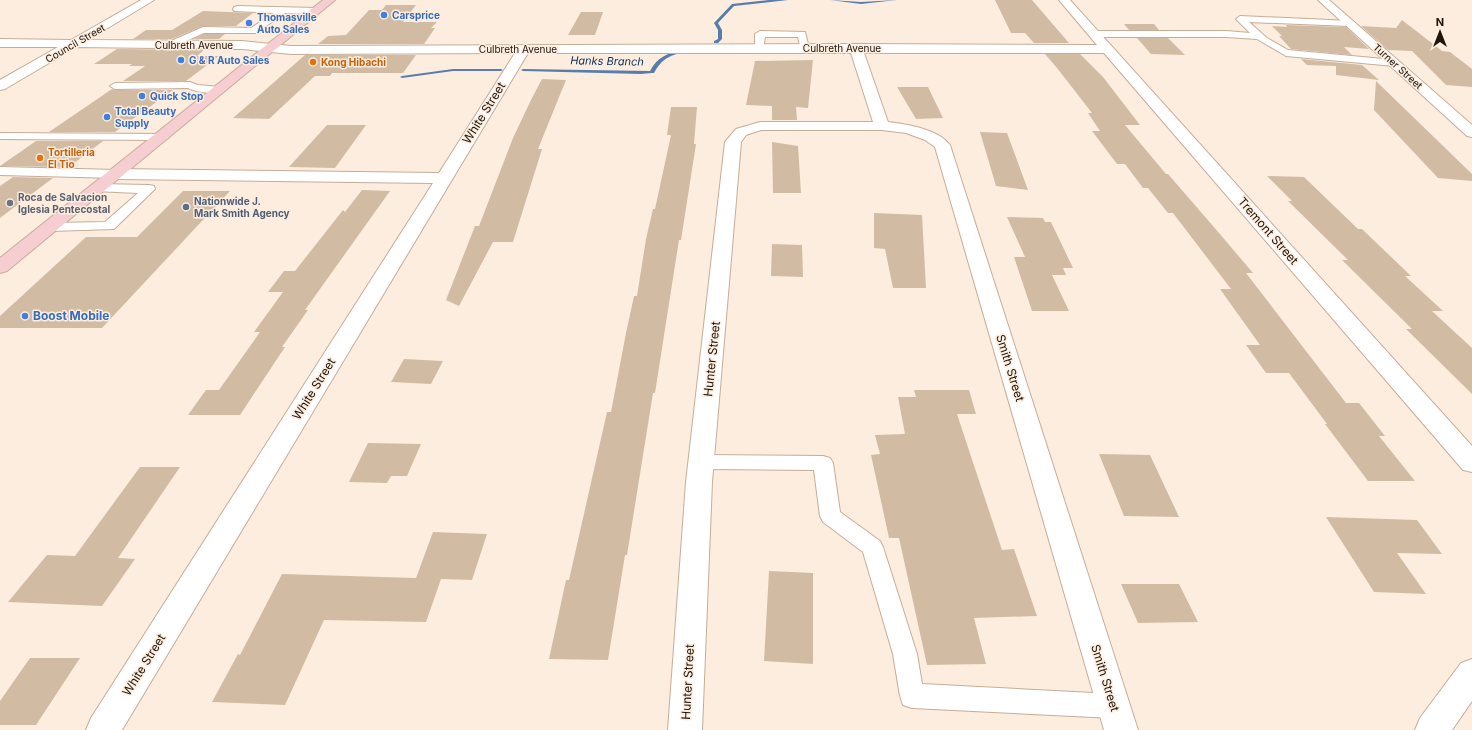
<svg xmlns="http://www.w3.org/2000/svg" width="1472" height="730" font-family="Inter,sans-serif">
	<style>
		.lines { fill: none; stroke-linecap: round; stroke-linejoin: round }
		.stream { fill: #587dad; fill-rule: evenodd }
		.building { fill: #d1bca3 }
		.lane-casing { stroke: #c6ad98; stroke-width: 2 }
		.street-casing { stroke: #c6ad98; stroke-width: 2 }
		.secondary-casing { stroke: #c6ad98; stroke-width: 2 }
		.lane { fill: #fff; fill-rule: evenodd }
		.street { fill: #fff; fill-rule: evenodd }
		.secondary { fill: #f6ced1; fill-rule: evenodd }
		.shop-dot { fill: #3f7fe0; stroke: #fdeddf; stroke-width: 1.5 }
		.food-dot { fill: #e8710a; stroke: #fdeddf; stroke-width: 1.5 }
		.worship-dot { fill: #6b7280; stroke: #fdeddf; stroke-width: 1.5 }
		.service-dot { fill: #5c6f8a; stroke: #fdeddf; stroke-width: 1.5 }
		.labels { text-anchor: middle; stroke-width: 3; stroke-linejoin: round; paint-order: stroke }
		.far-shop-label { font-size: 10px; font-weight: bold; fill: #366cbe; stroke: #fdeddf; text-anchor: start }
		.far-street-label { font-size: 10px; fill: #1e150d; stroke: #fdeddf }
		.far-food-label { font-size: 10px; font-weight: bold; fill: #c56008; stroke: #fdeddf; text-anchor: start }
		.far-worship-label { font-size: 10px; font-weight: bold; fill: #5b616d; stroke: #fdeddf; text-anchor: start }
		.far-service-label { font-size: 10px; font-weight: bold; fill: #4e5e75; stroke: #fdeddf; text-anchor: start }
		.far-water-label { font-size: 11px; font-style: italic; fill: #072f5c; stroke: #fdeddf }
		.street-label { font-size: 12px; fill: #1e150d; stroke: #fdeddf }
		.shop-label { font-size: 12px; font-weight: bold; fill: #366cbe; stroke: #fdeddf; text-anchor: start }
	</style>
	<rect width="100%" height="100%" fill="#fdeddf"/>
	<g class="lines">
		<!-- stream -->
		<path class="stream" d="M769,0H788L734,6L718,23L722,30V39L718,43H714V41L718,39V30L714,23L732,4Z
			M830,0L861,2L897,0L861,4Z
			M682,50H684V52C668,56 662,59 654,73H652L641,74L523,71L521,70L523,69L650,71C657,57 668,53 682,50Z
			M453,69H501L503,70L501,71H453L402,78L400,77L402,76Z"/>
	</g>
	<!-- building -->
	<path class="building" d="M995,0H1032L1069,43H1034L1025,33H1011Z
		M386,5H416L403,22H437L431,28H435L424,44H318L328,36L346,35L369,10H382Z
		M203,11L253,13L236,26H203L172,39H133L146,30H172Z
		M581,12H603L595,35H568Z
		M1402,20L1442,51L1450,52L1472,69V87L1446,85L1412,51L1388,50L1361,26L1396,28Z
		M1124,24H1154L1159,30H1129Z
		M1286,25L1346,27L1369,49L1344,47L1352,55L1291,49L1279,36H1282L1272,26L1287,27Z
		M204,34H225L219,39H194Z
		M1137,38H1168L1185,55L1151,54Z
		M117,49L204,50L197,56H219L186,81H123L145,66H129L132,64H94Z
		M1045,54H1080L1103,77L1140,125H1125L1166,174H1168L1219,233L1253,273H1246L1346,403H1359L1385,436H1379L1415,481H1368L1325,424H1327L1289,373H1266L1246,345H1260L1220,289H1231L1173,213H1168L1148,188H1143L1125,164H1117L1092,131H1100L1088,113H1092L1057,68Z
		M305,55H416L403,73H332L330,76H315L269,119L233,118Z
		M1301,59L1362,65L1379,80L1336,75V66L1307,65Z
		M813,60L808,108L796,107L797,120H772V106L746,105L755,61Z
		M542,79L566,80L538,149H542L513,242H493L459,306L446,300L475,226H479L513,138L531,100Z
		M1376,81L1472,174V181L1438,178L1374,110Z
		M897,87H928L943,118L916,119Z
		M112,89L115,90H173L115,132H49Z
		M671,107H697L694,144H696L681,240H679L655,393H653L627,555H625L608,660L549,659L566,580H569L607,412H611L626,333L634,296H637L646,239L653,209H655L671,135H667Z
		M327,125H366L335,168L289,167Z
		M980,132L1007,133L1028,190L996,186Z
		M36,141H103L69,167L0,166Z
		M772,142L798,146L801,193H773Z
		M1267,176L1304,177L1358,229H1362L1411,276H1405L1443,311H1432L1472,348V394L1406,329H1412L1342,260H1348L1288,201H1292Z
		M13,177L53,178L0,218V186Z
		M362,190L390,191L305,310H308L282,347H285L240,415H188L206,390H219L260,332H254L283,292H268L284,271H295L343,210L345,212Z
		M183,191H230L102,328H0V316L86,237H137Z
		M874,213L922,215L926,288H893L885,249L874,248Z
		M1007,217L1043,218L1045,222H1051L1073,268H1063L1066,275H1052L1069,311H1032L1014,257H1025Z
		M772,244L802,245L803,277L771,276Z
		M404,359L443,361L431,384L391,382Z
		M914,390H969L976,414H957L1002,550L1014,549L1037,616L974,618L986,664L927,665L899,538H889L871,455L880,454L875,435L905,434L898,397H916Z
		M368,443L421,444L407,476H391L387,483L349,482Z
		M1099,454L1150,455L1179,517L1124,516Z
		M140,467H180L118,558L135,559L102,606L8,602L47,555L75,556Z
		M1326,517L1417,520L1442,554L1397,553L1426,594L1374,592Z
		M433,532L487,534L472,580L441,579L426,622L324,620L285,705L212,702L238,654L240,655L282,574L416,578Z
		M769,571L813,573V664L764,661Z
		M1121,584H1179L1198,622L1138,623Z
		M30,658H80L36,725H0V701Z"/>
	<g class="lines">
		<defs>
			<path id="lane" d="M237,6L316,8L320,11L316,14L285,13L256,33H204L175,46H169L167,44L169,42L203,27L251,28L274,13L234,11L233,9L234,7Z
				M1240,16L1352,21L1353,23L1352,25L1349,26L1249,22L1267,38L1288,50L1394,60L1399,63L1394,66L1286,56L1257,39L1226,37H1095L1090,34L1095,31H1226L1250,33L1236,19Z
				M760,31L805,32L809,48L807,50H801L798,37H765L763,50H757L755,48V34Z
				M190,82L198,85L220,87L225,90C220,96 195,92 188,88L115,89L110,86L115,83Z
				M0,133L163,134L167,135L169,137L167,139L163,140L0,139Z
				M0,167L117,170L121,171L123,174L121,177L117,178L0,175Z
				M99,184L149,185L154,186L155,189L114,229L51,231L46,230L44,227L46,224L51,223L105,222L138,193L94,191L93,188L94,185Z
				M702,455L823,456L830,458L833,463L840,512L880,541L883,547L917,654L922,684L1113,694L1122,697L1126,706L1122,715L1113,718L912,708L903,705L900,696L893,654L863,552L823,522L820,516L814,470L702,469L695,467L692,462L695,457Z"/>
			<path id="street" d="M141,0H154L88,40L242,41L291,46L856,44L1097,45L1059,0H1070L1472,446V472L1463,470L1104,53H864L888,122C906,124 938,129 950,145L1138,730H1104L935,147L925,140L906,133L882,130H761L746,135L741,142L712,482L702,730H668L686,482L725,142L736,129L760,122H873L851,53H528L122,730H86L91,718L433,183L117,179L111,177L109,174L111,171L117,169L439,173L515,53L291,54L242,49L76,47L5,89L0,90V80L58,47H0V39L71,40Z
				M1318,0H1329L1472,125V137L1467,136Z
				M1472,659V701L1452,730H1415L1420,718L1461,663Z"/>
			<path id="secondary" d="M323,0H335L7,271L0,273V258Z"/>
		</defs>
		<!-- lane casing -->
		<use href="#lane" class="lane-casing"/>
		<!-- street casing -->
		<use href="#street" class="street-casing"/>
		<!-- secondary casing -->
		<use href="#secondary" class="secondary-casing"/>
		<!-- lane -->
		<use href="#lane" class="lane"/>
		<!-- street -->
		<use href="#street" class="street"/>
		<!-- secondary -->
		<use href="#secondary" class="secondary"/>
	</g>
	<!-- markers -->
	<g class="shop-dot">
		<circle cx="384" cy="15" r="4"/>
		<circle cx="249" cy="23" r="4"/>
		<circle cx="181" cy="60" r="4"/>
		<circle cx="142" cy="96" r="4"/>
		<circle cx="107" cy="117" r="4"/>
		<circle cx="25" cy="316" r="4"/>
	</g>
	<g class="food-dot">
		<circle cx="313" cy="62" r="4"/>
		<circle cx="40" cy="158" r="4"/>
	</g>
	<circle class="worship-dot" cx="10" cy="203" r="4"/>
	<circle class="service-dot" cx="186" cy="207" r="4"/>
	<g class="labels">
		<!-- far-shop labels -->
		<g class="far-shop-label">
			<text x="392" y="19">Carsprice</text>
			<text x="257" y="21">Thomasville<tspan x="257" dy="12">Auto Sales</tspan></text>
			<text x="189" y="64">G &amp; R Auto Sales</text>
			<text x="150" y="100">Quick Stop</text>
			<text x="115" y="115">Total Beauty<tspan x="115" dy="12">Supply</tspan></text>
		</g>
		<!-- far-street labels -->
		<g class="far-street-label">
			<text transform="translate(75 43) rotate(-30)" y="4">Council Street</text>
			<text x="194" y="49">Culbreth Avenue</text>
			<text x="842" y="52">Culbreth Avenue</text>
			<text x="518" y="53">Culbreth Avenue</text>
			<text transform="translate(1398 66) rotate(42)" y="4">Turner Street</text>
		</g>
		<!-- far-food labels -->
		<g class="far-food-label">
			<text x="321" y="66">Kong Hibachi</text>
			<text x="48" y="156">Tortilleria<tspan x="48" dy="12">El Tio</tspan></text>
		</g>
		<!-- far-worship labels -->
		<g class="far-worship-label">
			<text x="18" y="201">Roca de Salvacion<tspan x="18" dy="12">Iglesia Pentecostal</tspan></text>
		</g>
		<!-- far-service labels -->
		<g class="far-service-label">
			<text x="194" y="205">Nationwide J.<tspan x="194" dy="12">Mark Smith Agency</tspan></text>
		</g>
		<!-- far-water labels -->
		<g class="far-water-label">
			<text transform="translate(607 61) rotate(1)" y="4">Hanks Branch</text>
		</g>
		<!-- street labels -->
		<g class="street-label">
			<text transform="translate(484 113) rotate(-58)" y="4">White Street</text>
			<text transform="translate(1268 231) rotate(49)" y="4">Tremont Street</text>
			<text transform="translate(712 359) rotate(-84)" y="4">Hunter Street</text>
			<text transform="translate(1010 368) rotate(73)" y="4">Smith Street</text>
			<text transform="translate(314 389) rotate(-58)" y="4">White Street</text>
			<text transform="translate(144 665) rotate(-58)" y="4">White Street</text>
			<text transform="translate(1105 678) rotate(73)" y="4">Smith Street</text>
			<text transform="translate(688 682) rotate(-87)" y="4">Hunter Street</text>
		</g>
		<!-- shop labels -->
		<g class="shop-label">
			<text x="33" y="320">Boost Mobile</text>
		</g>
	</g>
	<!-- north arrow -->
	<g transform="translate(1440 32)" stroke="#fdeddf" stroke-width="3" paint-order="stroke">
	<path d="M0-3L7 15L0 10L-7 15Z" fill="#1e150d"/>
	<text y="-6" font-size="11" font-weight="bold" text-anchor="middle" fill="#1e150d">N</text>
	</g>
</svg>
